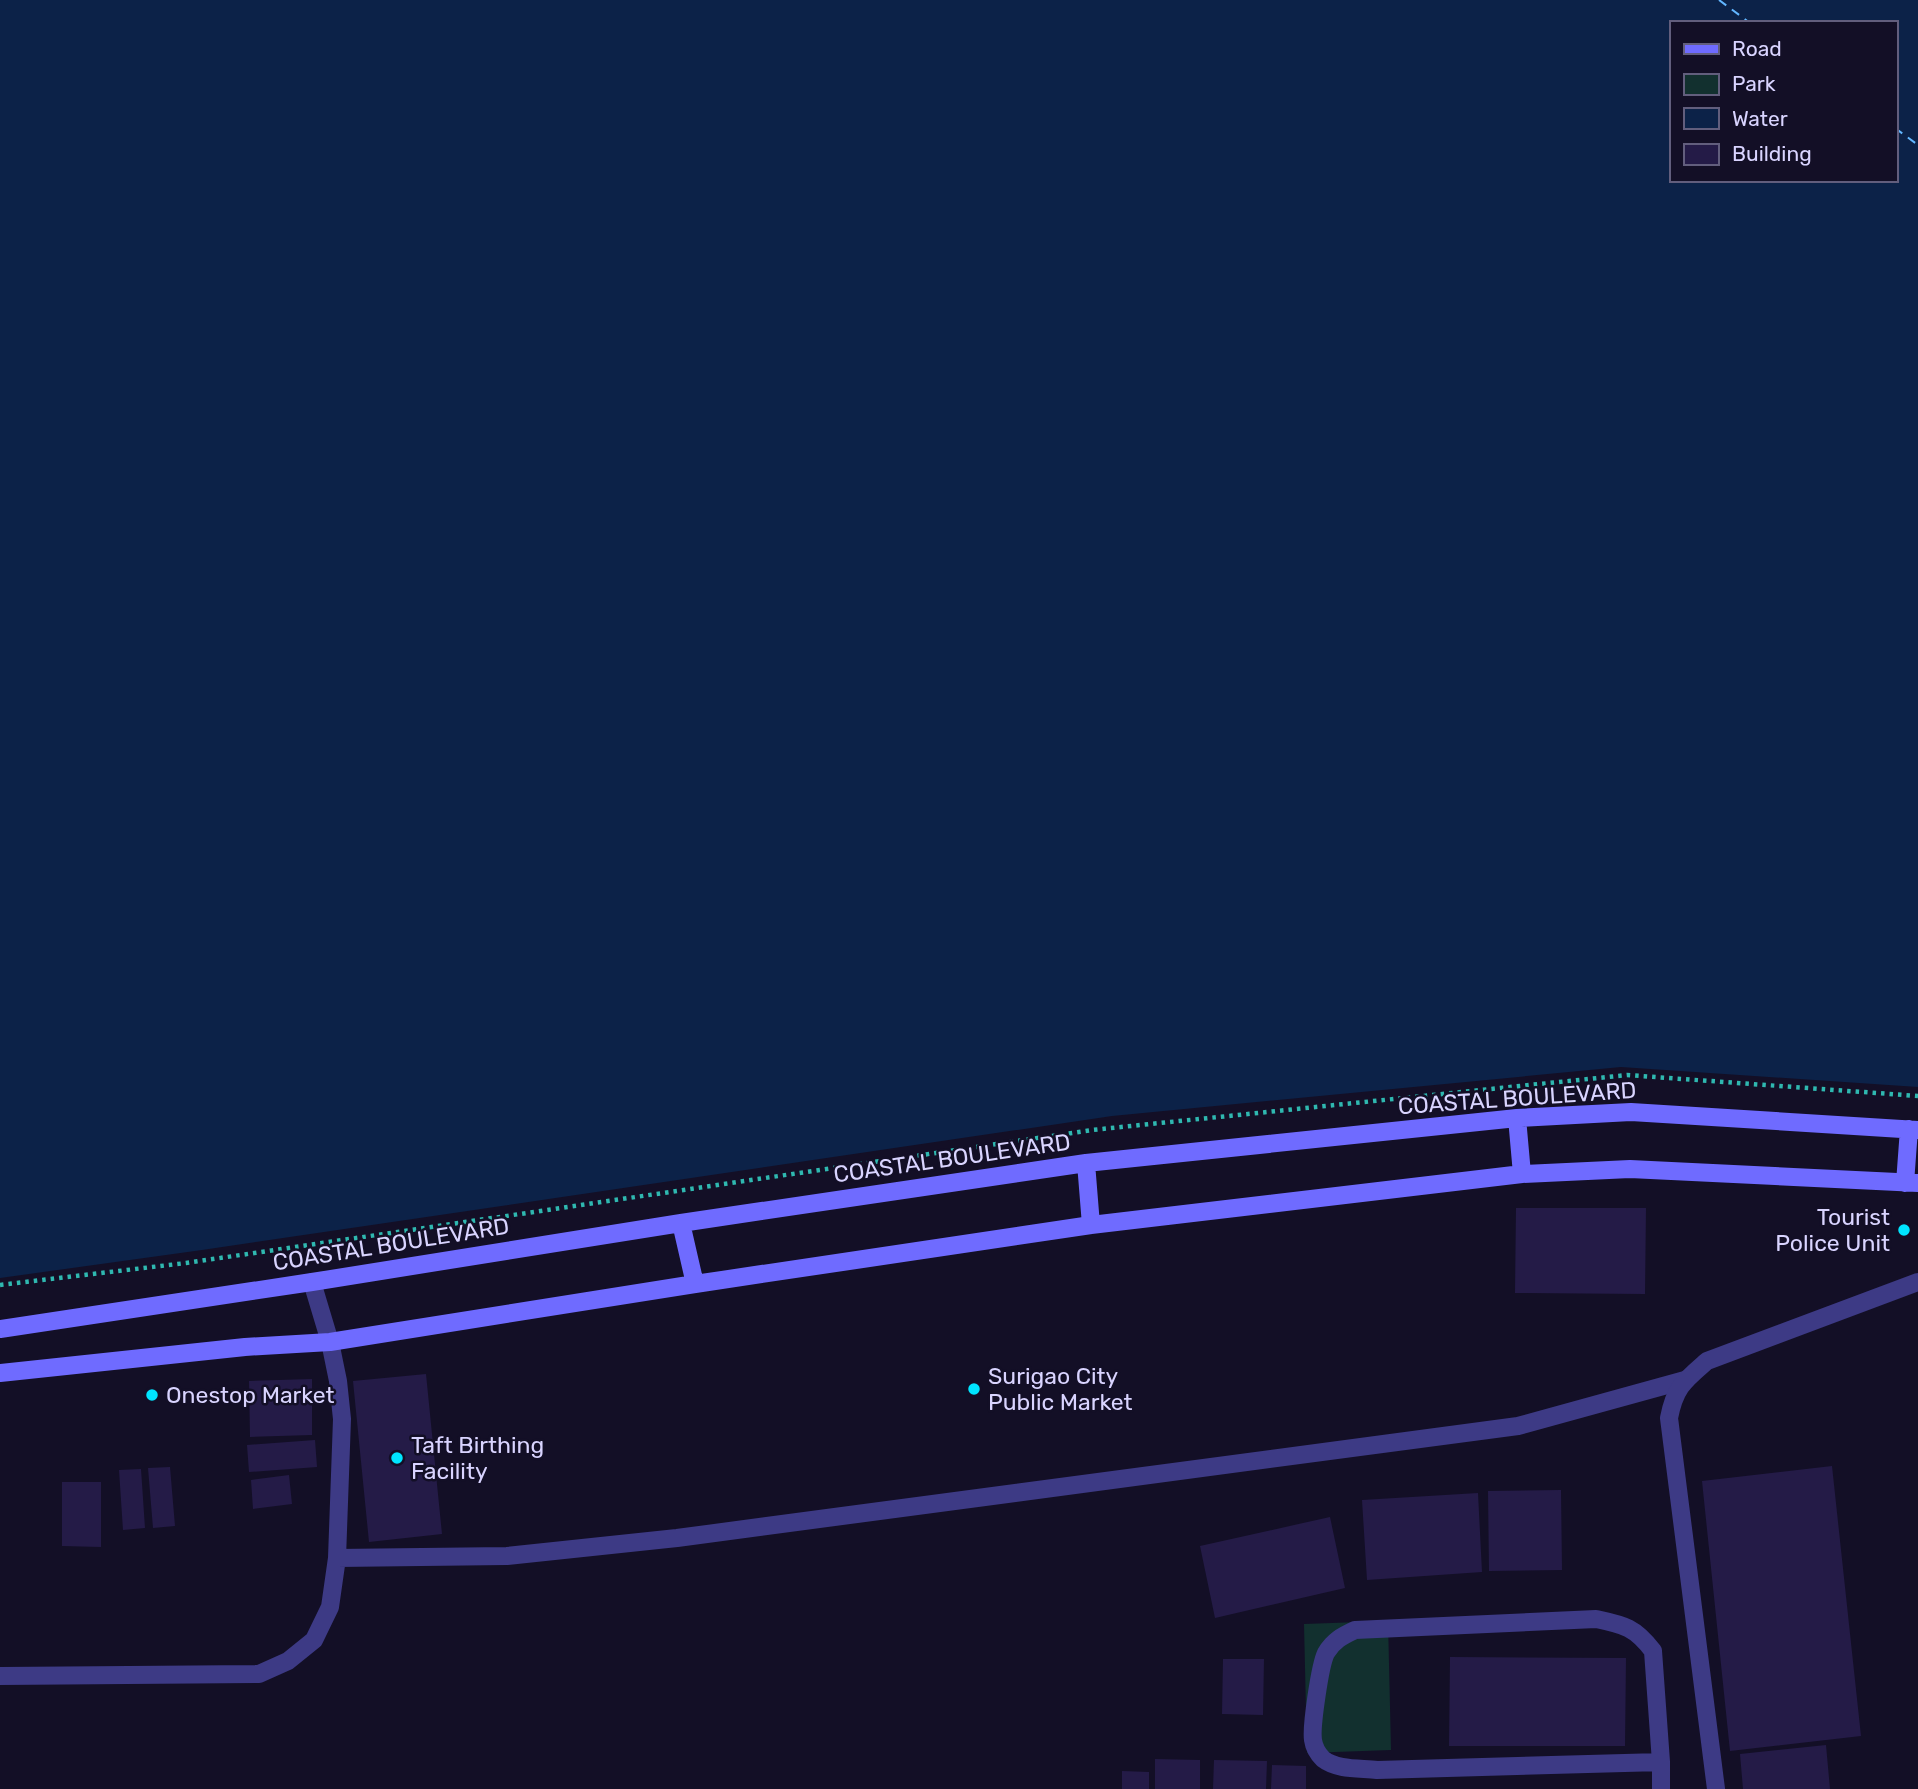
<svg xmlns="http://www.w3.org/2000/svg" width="1918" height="1789" font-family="Rubik,sans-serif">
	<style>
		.green { fill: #12302f }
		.water { fill: #0c2248; fill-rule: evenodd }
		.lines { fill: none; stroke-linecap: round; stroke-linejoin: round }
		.ferry { stroke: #62b6ff; stroke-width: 2; stroke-dasharray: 9 7; stroke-linecap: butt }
		.building { fill: #241b47 }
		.path { stroke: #2fb8b0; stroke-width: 4.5; stroke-dasharray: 3.5 5; stroke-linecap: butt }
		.lane { stroke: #3d3a85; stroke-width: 18 }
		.street { stroke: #3d3a85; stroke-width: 18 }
		.secondary { stroke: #6f6bff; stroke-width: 18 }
		.poi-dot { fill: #00e5ff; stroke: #130f26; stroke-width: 2.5 }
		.labels { text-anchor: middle; stroke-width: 5; stroke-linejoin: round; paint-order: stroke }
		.street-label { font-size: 23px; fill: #d9d4ff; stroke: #130f26 }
		.poi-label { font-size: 23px; fill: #d9d4ff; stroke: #130f26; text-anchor: start }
	</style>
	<rect width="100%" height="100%" fill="#130f26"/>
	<!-- green -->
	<path class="green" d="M1388,1621L1391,1750L1307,1753L1304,1624Z"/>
	<!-- water -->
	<path class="water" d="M0,0H1918V1087L1621,1067L1112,1116L202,1250L0,1278ZM1671,23H1895V180H1671Z"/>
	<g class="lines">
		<!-- ferry -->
		<path class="ferry" d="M1719,0L1750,23
			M1895,128L1918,145"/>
	</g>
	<!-- building -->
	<path class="building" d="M1516,1208H1646L1645,1294L1515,1293Z
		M426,1374L442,1534L369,1542L353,1381Z
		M312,1379V1435L250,1437L249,1381Z
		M315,1440L317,1467L249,1472L247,1445Z
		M1832,1466L1861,1736L1730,1751L1702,1481Z
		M170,1467L175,1526L153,1528L148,1468Z
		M141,1469L145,1528L123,1530L119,1470Z
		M289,1475L292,1504L253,1509L251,1480Z
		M62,1482H101V1547L62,1546Z
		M1561,1490L1562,1570L1489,1571L1488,1491Z
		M1478,1493L1482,1572L1367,1580L1362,1500Z
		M1330,1517L1345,1588L1215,1618L1200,1546Z
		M1450,1657L1626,1658L1625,1746H1449Z
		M1223,1659H1264L1263,1715L1222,1714Z
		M1826,1745L1830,1789H1743L1740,1754Z
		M1155,1759L1200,1760V1789H1155Z
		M1214,1760L1267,1761L1266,1789H1213Z
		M1272,1765L1306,1766V1789H1271Z
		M1122,1771L1149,1772V1789H1122Z"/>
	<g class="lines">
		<!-- path -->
		<path class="path" d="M0,1285L186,1263L1092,1130L1627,1075L1918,1096"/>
		<!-- lane -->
		<path class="lane" d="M337,1558L507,1556L677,1538L1518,1426L1685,1380
			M0,1676L259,1674L288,1661L314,1640L330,1607L337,1558L342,1419L338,1381L330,1342L312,1282
			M1661,1789V1762L1653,1651C1635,1627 1624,1625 1596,1619L1355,1630C1342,1636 1333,1641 1326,1653C1320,1665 1311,1727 1313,1740C1314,1747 1318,1754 1323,1759C1337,1770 1360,1768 1377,1770L1661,1762"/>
		<!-- street -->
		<path class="street" d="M1716,1789L1669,1418C1675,1387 1684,1381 1707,1361L1918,1282"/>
		<!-- secondary -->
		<path class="secondary" d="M1517,1118L1522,1174
			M1086,1163L1091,1225
			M1905,1183L1909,1129
			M681,1223L695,1284
			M0,1329L312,1282L681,1223L1086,1163L1517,1118L1631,1112L1918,1130
			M0,1373L245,1347L330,1342L695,1284L1091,1225L1522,1174L1630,1169L1918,1183"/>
	</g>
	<!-- markers -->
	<g class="poi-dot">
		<circle cx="1904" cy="1230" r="7"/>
		<circle cx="974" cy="1389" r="7"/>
		<circle cx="152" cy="1395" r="7"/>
		<circle cx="397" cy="1458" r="7"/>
	</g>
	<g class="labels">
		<!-- street labels -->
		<g class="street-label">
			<text transform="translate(1517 1098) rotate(-4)" y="8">COASTAL BOULEVARD</text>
			<text transform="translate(952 1158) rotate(-8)" y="8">COASTAL BOULEVARD</text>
			<text transform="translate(391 1244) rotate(-9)" y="8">COASTAL BOULEVARD</text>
		</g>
		<!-- poi labels -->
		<g class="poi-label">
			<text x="1890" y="1225" text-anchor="end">Tourist<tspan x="1890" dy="26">Police Unit</tspan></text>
			<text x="988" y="1384">Surigao City<tspan x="988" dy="26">Public Market</tspan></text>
			<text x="166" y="1403">Onestop Market</text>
			<text x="411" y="1453">Taft Birthing<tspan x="411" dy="26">Facility</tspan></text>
		</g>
	</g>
	<!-- legend -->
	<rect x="1670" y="21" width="228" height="161" fill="#130f26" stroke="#625e7d" stroke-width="2"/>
	<rect x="1684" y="44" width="35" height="10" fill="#6f6bff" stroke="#625e7d" stroke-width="2"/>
	<text x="1732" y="56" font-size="21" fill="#d9d4ff">Road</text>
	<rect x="1684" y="74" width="35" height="21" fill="#12302f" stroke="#625e7d" stroke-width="2"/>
	<text x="1732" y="91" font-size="21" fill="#d9d4ff">Park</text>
	<rect x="1684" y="108" width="35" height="21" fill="#0c2248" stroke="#625e7d" stroke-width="2"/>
	<text x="1732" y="126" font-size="21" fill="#d9d4ff">Water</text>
	<rect x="1684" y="144" width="35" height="21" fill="#241b47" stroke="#625e7d" stroke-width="2"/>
	<text x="1732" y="161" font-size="21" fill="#d9d4ff">Building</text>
</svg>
